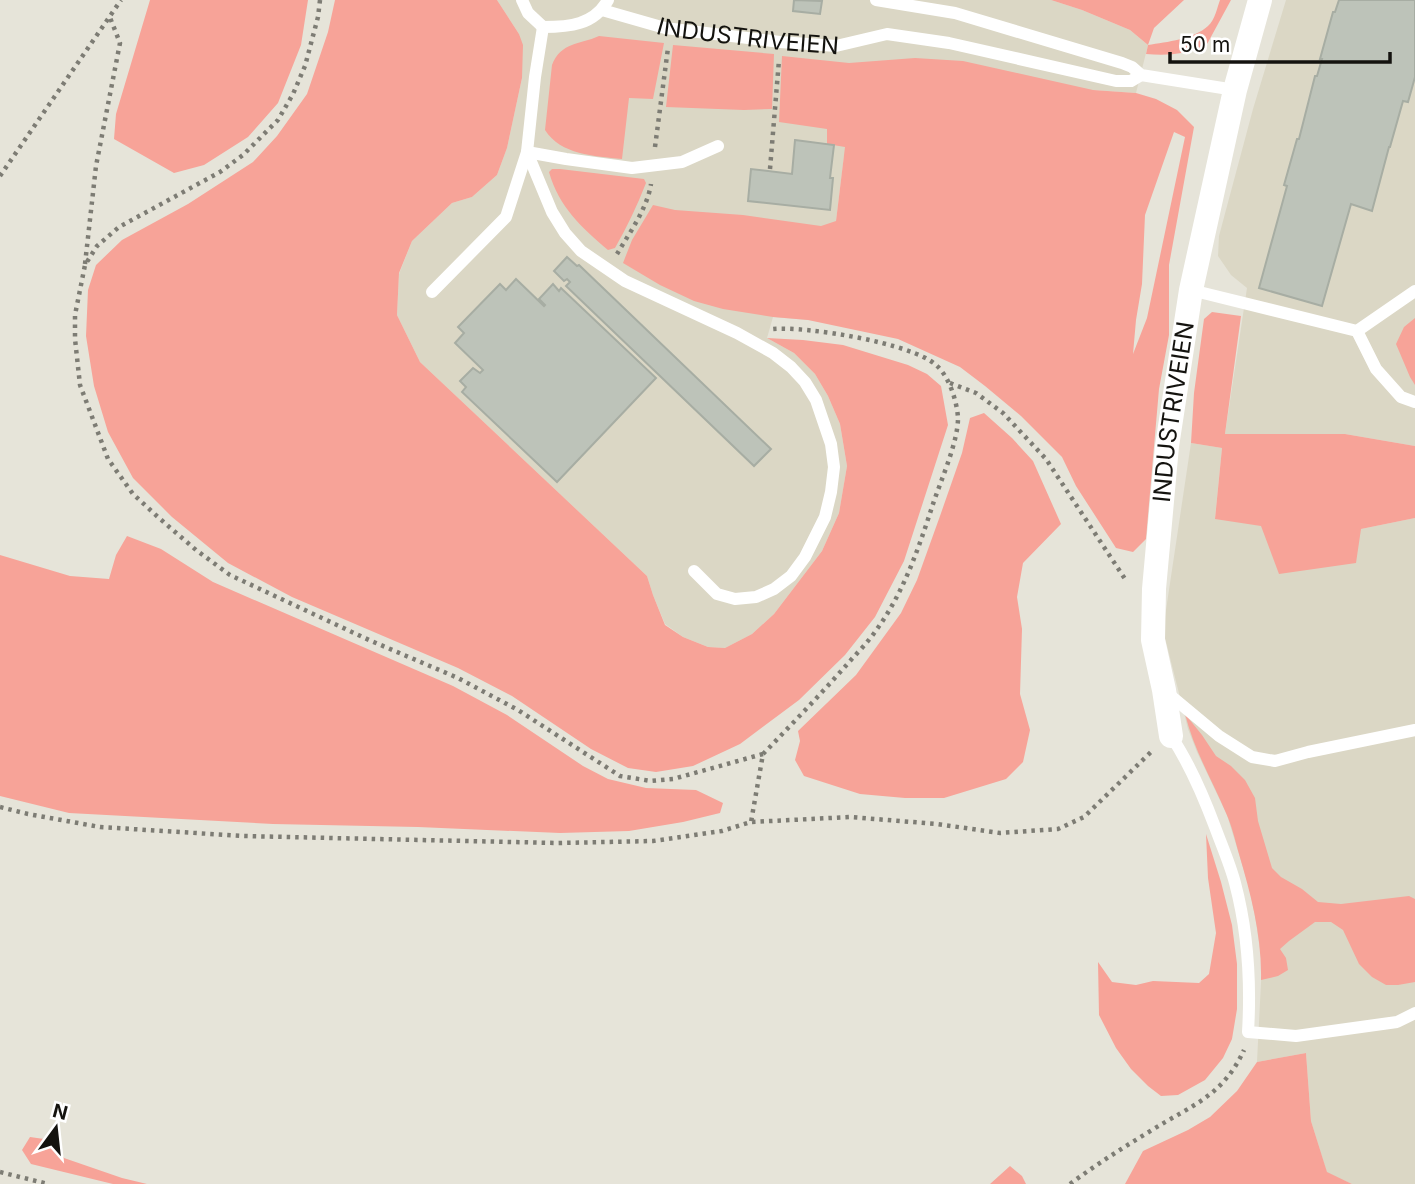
<svg xmlns="http://www.w3.org/2000/svg" width="1415" height="1184" font-family="Inter,sans-serif">
	<style>
		.built { fill: #dbd7c5 }
		.green { fill: #f7a398; fill-rule: evenodd }
		.building { fill: #bdc3b9; stroke: #a7ada3; stroke-width: 2 }
		.lines { fill: none; stroke-linecap: round; stroke-linejoin: round }
		.path { stroke: #7d7c74; stroke-width: 4.5; stroke-dasharray: 3.5 5; stroke-linecap: butt }
		.lane { stroke: #fff; stroke-width: 12 }
		.street { stroke: #fff; stroke-width: 24 }
		.labels { text-anchor: middle; stroke-width: 6; stroke-linejoin: round; paint-order: stroke }
		.street-label { font-size: 24px; fill: #14130f; stroke: #fff }
	</style>
	<rect width="100%" height="100%" fill="#e6e4d9"/>
	<!-- built -->
	<path class="built" d="M497,0H1051L1082,10L1130,30L1148,45L1136,93L1093,90L844,156L836,221L808,320L773,317L767,338L794,353L815,374L828,396L840,424L847,466L839,513L822,551L774,614L752,634L725,648L708,647L683,637L665,624L653,595L647,576L420,362L397,315L399,274L412,241L452,203L472,197L497,175L507,148L522,78L519,34Z
		M1286,0H1415V446L1345,434H1225L1247,288L1231,275L1218,256L1219,236L1253,109Z
		M1191,443L1222,448L1215,518L1361,529L1415,518V1184H1352L1327,1173L1311,1121L1306,1053L1257,1062L1262,963L1255,916L1249,887L1227,815L1197,752L1188,729L1163,630Z"/>
	<!-- green -->
	<path class="green" d="M150,0H308L301,45L278,103L248,137L204,165L174,173L114,139L116,114Z
		M335,0H497L519,34L523,45L522,78L507,148L497,175L472,197L452,203L412,241L399,273L397,315L420,362L647,576L653,595L665,625L683,637L708,647L725,648L752,634L774,614L822,551L839,513L847,466L840,424L828,396L815,374L794,353L767,338L803,340L843,345L908,365L927,374L941,386L948,425L904,561L875,617L845,655L799,700L740,744L693,766L656,772L628,768L591,749L512,696L458,668L292,597L228,563L172,517L133,478L108,432L94,386L86,336L88,290L96,265L122,240L188,204L253,162L277,136L307,94L328,32Z
		M1051,0H1184L1154,28L1148,45C1167,42 1194,39 1208,26C1215,20 1217,8 1220,0H1231L1206,46C1184,54 1169,56 1146,54L1148,45L1130,30L1082,10Z
		M599,36L664,43L653,99L629,98L622,159C594,156 561,155 545,130L552,65C561,42 579,45 599,36Z
		M673,45L774,54L772,109L744,110L666,107Z
		M782,56L849,63L915,58L963,61L1093,90L1136,93L1156,99L1177,110L1194,127L1169,265V335L1159,389L1146,539L1133,552L1116,548L1076,486L1062,457L1021,416L985,386L960,367L898,339L808,320L773,317L723,309L694,301L660,285L623,263L632,240L653,205L675,210L743,215L821,226L836,221L845,147L827,144V129L779,122ZM1174,132L1185,137L1147,318L1133,354L1136,320L1142,284L1145,215Z
		M552,169H560L644,179L646,183C637,206 627,227 615,248L608,250C581,227 559,207 549,172Z
		M1212,312L1241,316L1225,434H1345L1415,446V518L1361,529L1356,563L1279,574L1261,526L1215,519L1222,448L1191,443L1194,393L1204,319Z
		M1415,318V385L1410,377L1396,344L1404,327Z
		M984,413L1012,438L1033,461L1061,524L1023,563L1017,597L1022,629L1020,694L1030,730L1023,762L1006,779L944,798H905L860,794L804,776L795,760L800,741L798,731L856,675L901,613L917,580L940,516L962,453L970,418Z
		M127,536L161,549L213,582L453,686L507,715L583,766L608,779L646,788L696,790L723,803L720,813L683,822L629,831L560,833L418,827L273,824L69,813L0,796V555L70,576L109,579L116,555Z
		M1185,714L1202,735L1216,756L1231,766L1245,780L1255,798L1258,821L1272,868L1281,877L1302,889L1318,902L1341,904L1409,896L1415,899V982L1398,985H1386L1372,977L1359,964L1343,930L1331,922H1315L1289,941L1280,949L1286,958L1288,970L1278,976L1261,980C1262,936 1251,895 1239,854C1235,840 1232,826 1226,813C1212,780 1194,750 1185,714Z
		M1206,834L1221,882L1232,925L1237,964V1009L1232,1039L1223,1058L1205,1080L1178,1095L1161,1096L1148,1086L1131,1069L1116,1048L1099,1015L1098,962L1112,982L1136,985L1153,981L1199,983L1209,974L1216,933L1208,878Z
		M1306,1053L1311,1121L1327,1172L1352,1184H1125L1143,1151L1188,1130L1210,1117L1237,1091L1257,1062Z
		M30,1137L51,1140L64,1158L122,1178L147,1184H113L31,1164L22,1150Z
		M1010,1166L1022,1176L1026,1184H990Z"/>
	<!-- building -->
	<path class="building" d="M794,0L822,1L820,14L793,11Z
		M1339,0H1415V77L1408,102L1403,101L1390,147H1389L1372,211L1351,204L1322,306L1259,288L1287,186L1284,185L1297,139H1299L1315,76H1317L1322,59H1320L1333,12H1335Z
		M795,140L834,145L830,178H833L830,210L748,201L751,169L792,174Z
		M567,257L577,266L579,265L771,449L754,466L566,286L570,282L567,279L564,281L554,271Z
		M516,279L544,306L545,305L539,299L553,284L559,291L561,288L656,378L557,482L462,392L466,387L460,381L473,368L480,373L483,370L455,343L464,333L458,327L500,284L506,290Z"/>
	<g class="lines">
		<!-- path -->
		<path class="path" d="M320,0L318,17L305,66L293,94L278,120L243,155L220,172L119,227L97,246L85,265L75,315V339L80,385L108,459L133,494L159,518L196,550L230,575L369,640L458,678L518,710L620,776L651,781L673,779L763,754L751,822
			M655,147L668,48
			M770,169L779,60
			M0,176L121,0
			M617,254C630,232 647,209 651,184
			M85,264L96,166L120,43L109,15
			M950,383L976,393L1003,413L1046,459L1127,582
			M763,754C792,724 822,693 850,661C859,651 869,641 877,629C904,592 919,547 933,504C941,480 958,442 958,418C957,401 949,376 936,365C912,343 806,326 773,329
			M0,807L28,814L100,827L243,836L420,840L558,843L653,841L722,831L751,822L850,817L937,824L1000,833L1058,829L1084,817L1151,752
			M0,1172L48,1184
			M1070,1184C1097,1164 1124,1147 1152,1130C1192,1105 1223,1096 1244,1050"/>
		<!-- lane -->
		<g class="lane">
			<path d="M522,0L528,13L543,27C569,27 594,25 608,0"/>
			<path d="M876,0L955,13L1122,63L1132,67L1141,75L1235,90"/>
			<path id="s1" d="M602,10L665,28L780,42L836,46L887,34L949,43L1116,81H1131L1141,75"/>
			<path d="M543,27L535,77L527,152L552,212L565,233L581,251L625,281L737,333L773,353L791,367L805,382L816,400L831,444L834,467L831,492L825,517L805,557L791,576L774,589L756,597L735,599L717,594L694,571"/>
			<path d="M1191,290L1357,331L1415,291"/>
			<path d="M432,292L506,217L527,152L566,159L632,168L682,162L718,146"/>
			<path d="M1357,331L1376,369L1401,397L1415,402"/>
			<path d="M1165,691L1219,736L1252,757L1275,761L1308,752L1415,730"/>
			<path d="M1171,736C1190,764 1203,795 1215,827C1222,846 1230,864 1235,883C1248,932 1251,982 1248,1032L1296,1036L1397,1022L1415,1013"/>
		</g>
		<!-- street -->
		<path class="street" id="s2" d="M1171,736L1164,690L1153,640L1154,589L1167,446L1191,290L1235,90L1260,0"/>
	</g>
	<g class="labels">
		<!-- street labels -->
		<g class="street-label">
			<text dy="8" stroke="none"><textPath href="#s1" startOffset="149">INDUSTRIVEIEN</textPath></text>
			<text dy="8" stroke="none"><textPath href="#s2" startOffset="327">INDUSTRIVEIEN</textPath></text>
		</g>
	</g>
	<!-- north arrow -->
	<g transform="translate(56 1128) rotate(15)" stroke="#ffffff" stroke-width="5" paint-order="stroke">
	<path d="M0-5L12 26L0 18L-12 26Z" fill="#14130f"/>
	<text y="-10" font-size="19" font-weight="bold" text-anchor="middle" fill="#14130f">N</text>
	</g>
	<!-- scale -->
	<path d="M1170 52v10h220v-10" fill="none" stroke="#14130f" stroke-width="3.5"/>
	<text x="1180" y="52" font-size="21" fill="#14130f" stroke="#ffffff" stroke-width="5" paint-order="stroke">50 m</text>
</svg>
